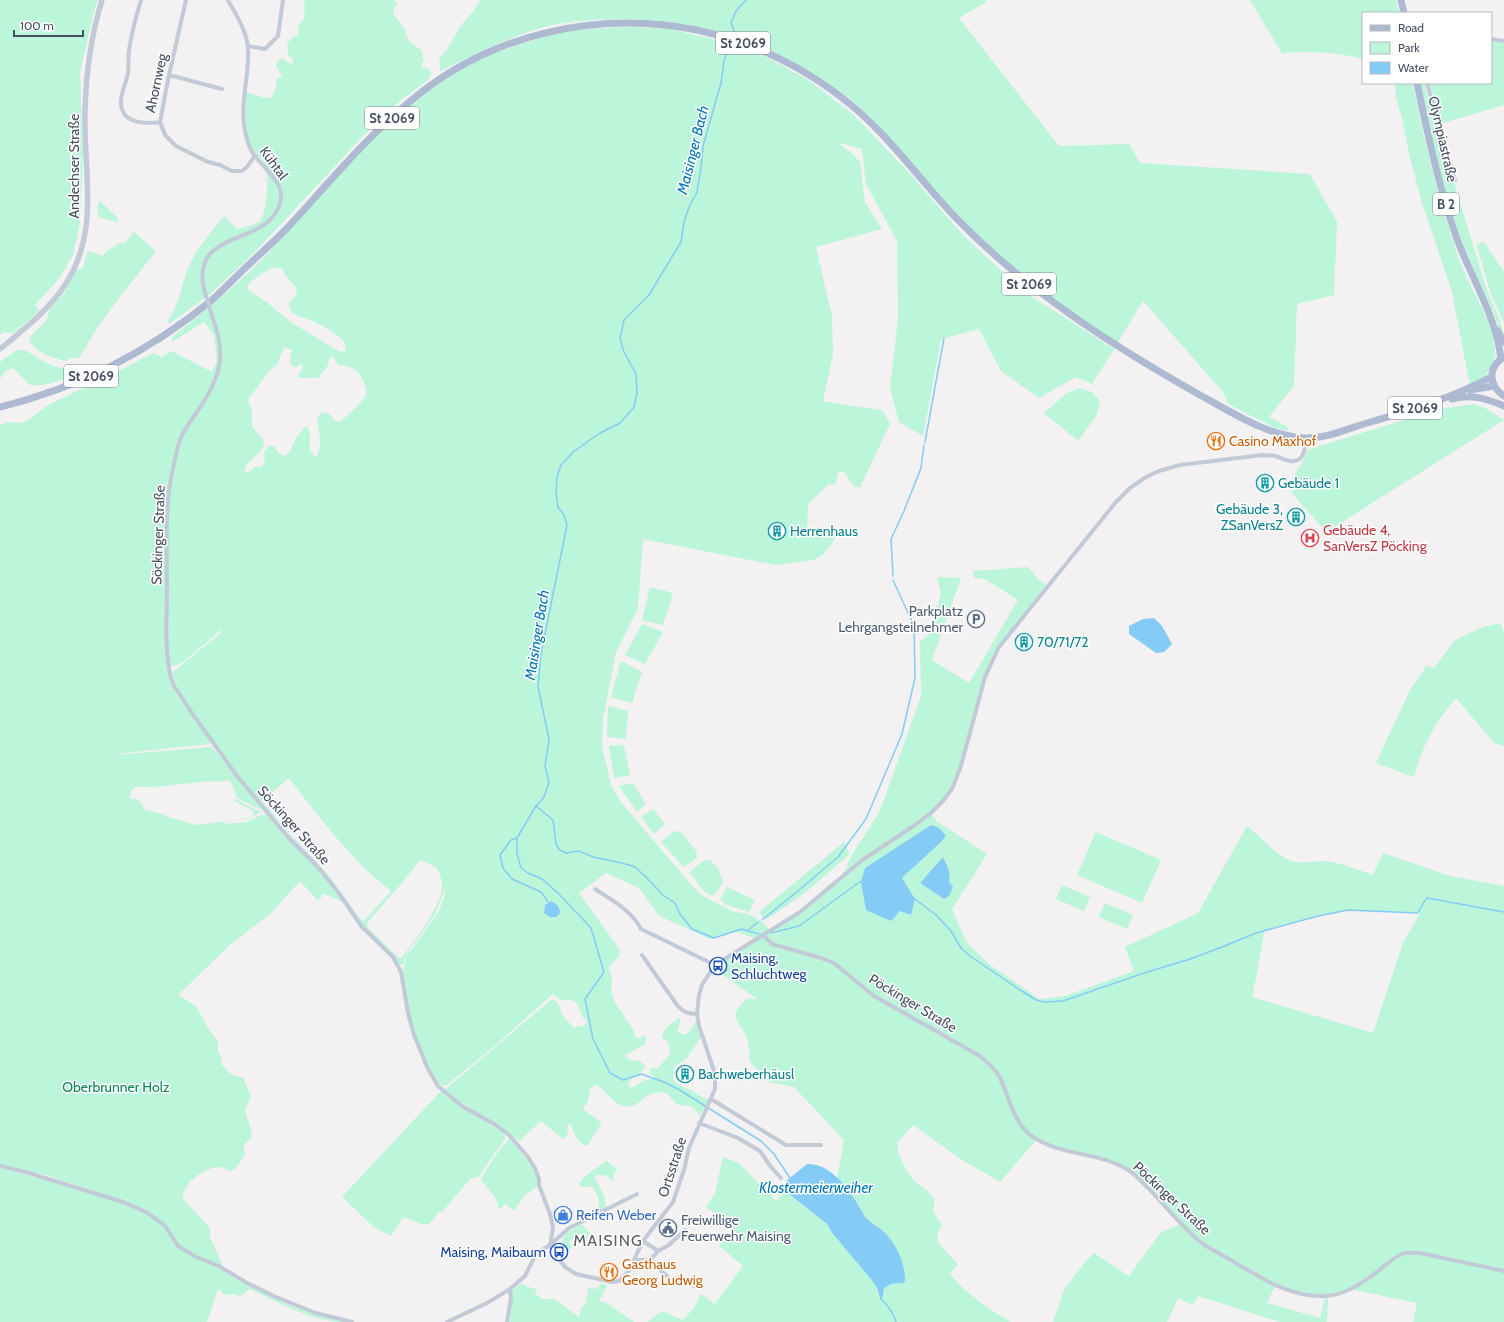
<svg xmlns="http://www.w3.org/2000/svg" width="1504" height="1322" font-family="Cabin,sans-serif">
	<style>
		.green { fill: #bbf5da; fill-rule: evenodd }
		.water { fill: #84ccf6 }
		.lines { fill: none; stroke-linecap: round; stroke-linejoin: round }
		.stream { stroke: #84ccf6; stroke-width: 1.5 }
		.minor { stroke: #c3cad7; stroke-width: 4 }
		.tertiary { stroke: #c3cad7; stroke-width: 5.5 }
		.primary { stroke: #aebad2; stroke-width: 7 }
		.minor-bridge { stroke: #c3cad7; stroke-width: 4 }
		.labels { text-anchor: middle; stroke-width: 3; stroke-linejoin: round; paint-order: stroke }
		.shield { fill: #fff; stroke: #7e8490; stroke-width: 1 }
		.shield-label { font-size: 13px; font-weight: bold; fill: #465061 }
		.street-label { font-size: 14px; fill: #465061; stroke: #fff }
		.food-label { font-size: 14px; fill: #c56008; stroke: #fff; text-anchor: start }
		.culture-label { font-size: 14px; fill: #0d838f; stroke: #fff; text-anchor: start }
		.health-label { font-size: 14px; fill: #be3a42; stroke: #fff; text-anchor: start }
		.service-label { font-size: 14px; fill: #4e5e75; stroke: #fff; text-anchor: end }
		.transit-label { font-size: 14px; fill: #164399; stroke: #fff; text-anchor: start }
		.park-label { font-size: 14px; fill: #0d865c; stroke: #fff }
		.shop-label { font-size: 14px; fill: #366cbe; stroke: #fff; text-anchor: start }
		.water-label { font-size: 15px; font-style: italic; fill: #0076ba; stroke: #fff }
		.quarter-label { font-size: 16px; letter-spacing: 1px; fill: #5c5f67; stroke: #fff }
	</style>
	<rect width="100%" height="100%" fill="#f3f1f1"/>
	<!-- green -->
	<path class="green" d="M0,0H98L94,11L80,73L83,161L80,222L73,255L59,279L35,305L39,311L14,333L4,332L0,335Z
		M305,0H394L397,5L394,9L393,13L405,30L409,41L421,50L424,60L421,66L430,70L431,74L428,80L401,100L365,134L254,253L209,295L169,324L168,321C180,304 181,283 190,264C198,247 213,230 224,216L237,229C242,228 257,225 260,221C267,213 269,177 266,167C263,159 254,154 251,147C244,127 245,113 246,92L265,98L272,97L275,91L277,79L282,76V75L276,67V64L282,58L289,63L293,64V60L288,54L287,44L292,38L298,35V27L305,17L304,8Z
		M480,0H986V2L959,18L1059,146L1129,144L1140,163L1310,174L1337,222L1334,295L1297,304L1294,386L1269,417L1286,426L1289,431L1273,427L1228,404L1223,392L1143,301L1117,344C1079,317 1037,292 1003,261C984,244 965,226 948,207C921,175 896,142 866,113C848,96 828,82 807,70C745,33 688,19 616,19C594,20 568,21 548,26C510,36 475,54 440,71L439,60L450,45L461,25L473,12Z
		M1250,0H1396L1399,13H1363V59C1336,52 1310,51 1282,53Z
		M631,27L669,29L721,41L762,55L808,80L853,114L910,174L940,209L966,238L996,266L1031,296L1114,349L1092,384L1076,377L1039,398L1001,371L979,329L941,339L923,436L899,422L890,388L898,319L897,241L866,184L862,149L836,142L853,154L860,162L865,202L882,229L816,247L832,316L833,355L823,401L845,405L882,410L890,424L860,487H854L844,471L838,472L835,485L829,484L808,504L807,535L825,538L830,529L838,535L824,554L813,560L776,565L643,539L638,608L616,652L603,718L602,746L611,785L620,801L694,888L704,897L732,911L747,914L757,918L770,930L800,912L843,875L852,855L880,811L921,696L920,642L930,633L941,594L937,577L961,578L932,660L969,683L1018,600L985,579L974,578L973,571L1028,567L1038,579L1049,587L999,647L991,662L961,766L952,789L931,813L936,821L987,854L952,909L966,942L989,964L1039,999L1065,996L1134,971L1125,947L1198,913L1247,826C1261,836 1271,851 1287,859C1300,866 1312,860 1326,861C1341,863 1359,870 1373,875L1383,853L1450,876L1504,886V1322H1413L1417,1303L1350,1289L1328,1296L1327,1322H1280L1198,1296L1193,1305L1178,1298L1167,1322H1053L1064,1290L1085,1262L1094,1253L1129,1276L1161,1232L1181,1224L1140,1180L1119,1165L1052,1146L1037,1139L1000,1182L959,1158L913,1125L897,1143L899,1155L906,1170L914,1181L928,1191L935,1200L933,1211L942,1225L937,1234L939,1244L958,1264L950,1274C967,1295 989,1309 1011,1322H647L662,1311L683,1320L693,1309L701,1294L715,1304L743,1266L719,1246L734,1227L706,1207L715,1193L723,1157L739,1163L777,1202L784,1186L789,1194L827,1224L833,1234L871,1279L877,1288L879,1298C890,1276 890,1289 905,1281C906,1266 895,1241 883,1231C877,1226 871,1224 866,1218C856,1204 849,1188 837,1178L844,1140L794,1087L769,1082L749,1061C750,1052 749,1044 746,1036C745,1033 743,1031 741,1028C732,1015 735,1009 747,999H757L713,968L757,939L737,932L710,939L659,916L639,888L606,873L579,893L620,950L619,957L611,964L609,968L612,977L611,990L614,1001L634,1031L635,1037L638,1039L645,1035L646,1039L645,1044L625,1055C627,1062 635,1060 640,1061L645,1066C643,1075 629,1076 628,1086L632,1088L643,1081L654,1078V1076L649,1073L650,1069L653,1068L657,1069L670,1054L668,1042L662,1037C663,1029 672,1023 679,1018L681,1022C678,1028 674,1032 684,1035L690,1031L695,1022L697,1023L701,1037L687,1058L674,1067L673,1080L680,1086L693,1091L701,1097L709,1100L699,1116C693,1100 685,1109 675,1103C672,1100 670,1096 666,1093C644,1088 640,1111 623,1106C612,1102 606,1091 596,1084L590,1089L588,1101L583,1109L601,1122V1124L588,1145H583L576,1137L570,1124L567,1126L568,1135L563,1139L541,1121L519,1141L497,1124L457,1100L446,1091L447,1088L552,999L558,1003L562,1015L574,1028L580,1026H584L587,1022L586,1018L584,1019C580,1014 579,1001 571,1000C568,999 564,1001 560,1000L553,994L491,1049L448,1084L444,1086L439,1084L433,1075L422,1052L409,1017L403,970L407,956L438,913L445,896V888L435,915L408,952L403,964L400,965L367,931L341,893L244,782L212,741L175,684L172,674L173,672L222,632L221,630L183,662L174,666L171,665L167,667L174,690L210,741L209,744L116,754L115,755L211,747L219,755L262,809H259L237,798L231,782L227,780L217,782L211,781L154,787H136L131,790L130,799H138L145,810L162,814L171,818L196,825L238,820L250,817L254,814L253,811L233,800L236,799L256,810L262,812L246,819L225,822V824L247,822L261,815L267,814L316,867L343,902L325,894H322L321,898L317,900L300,881L270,914L232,943L178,995L190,1002L198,1009L206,1025L218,1042V1051L222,1058L220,1063L231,1074L243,1078L251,1097L245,1109L251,1130L252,1137C245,1145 242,1143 245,1154C240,1160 239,1168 231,1171C227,1170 223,1167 218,1167C204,1168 182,1183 183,1199L210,1228V1237L226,1273L255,1289L292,1306L344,1322C313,1322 278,1302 250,1289L240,1296L233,1294L225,1295L218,1289L207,1322H0V1168L109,1196L46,1175L0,1165V425L7,422L20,423L28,420L48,405L109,376L153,353L162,357L171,351L212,372L217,361L214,335L204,322L172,342V337C208,309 243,280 274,247C339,177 398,98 487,56C497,52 508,49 519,45C532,41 545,36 559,33C583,28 607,28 631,27ZM275,267L282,269L288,279L297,288L296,294L289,303C289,317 302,316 312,321C320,324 340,335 344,342C346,345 346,348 345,351L340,352L292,323L269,304L248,290L247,286C250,281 269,268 275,267ZM284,347L287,348L292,351L290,360L292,366L296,367L301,364L303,365L301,371L298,375L299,378H318L327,367L330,358L333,356L338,365C352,365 362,372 365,386C366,389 367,392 366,395C363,402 347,416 340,422L335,421C329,413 326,408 317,417C318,429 323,443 317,456H315C305,451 313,436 308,427H305C302,431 297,436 295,440C291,446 292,452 285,456L279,454L274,446H269L264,452L265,460L262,467H255L247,473L244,470C247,459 262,456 264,443L262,438L252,427V411L248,401L250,397L269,371L277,365ZM289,778C320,818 351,860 391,891L364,921L361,920L330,877L286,829L263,802V800ZM939,828L946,835L942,841L902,878L911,915L900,911L865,868ZM943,857C952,876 950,880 944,899L920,883ZM419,861H423L437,868C439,872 441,878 442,882C446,902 413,942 402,958H399L368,928L367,923L401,884ZM551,901L560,910V913L551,917L546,914L544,910L547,903ZM1348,910L1420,913L1403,943L1373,1033L1252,997L1265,930L1318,916ZM1275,1286L1314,1295L1326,1296L1320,1318L1267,1303Z
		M1491,41L1504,43V105L1440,124L1430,83H1491Z
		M1395,83H1413C1424,142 1439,201 1459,259C1469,289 1495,321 1495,354C1495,360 1486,377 1481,381C1478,383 1474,384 1470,386L1452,292L1422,203L1410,158L1402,118L1396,97Z
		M1420,83H1424L1486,288C1491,301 1504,326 1504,338C1483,287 1458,238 1442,185C1433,152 1427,117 1420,83Z
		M100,201L118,218L117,222L99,217L97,207Z
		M134,232L156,251L116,302L96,330L79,358H69L67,361C55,359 32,352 29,338L47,320L50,309L64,293L76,270L82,269L88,251L103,256L106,252L119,243H125Z
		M1484,242L1504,272V323L1491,294L1476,244Z
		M17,350H23L27,351C37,358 50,366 61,368C68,369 75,364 77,373L75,375C59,380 48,387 30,385L13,368L6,370L0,379V362Z
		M1080,388L1092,392L1100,401L1096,416L1078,441L1044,413L1067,393Z
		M1474,404L1485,408L1504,420L1326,532L1291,492L1301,482L1294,476L1302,463L1306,452L1310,449L1439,409Z
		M650,587L673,593L663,625L642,620Z
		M1501,623L1504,635V746L1494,743L1456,698C1434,724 1423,744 1414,777L1376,763L1410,690L1427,665L1434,668L1455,640L1483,627Z
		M642,624L663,632L645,664L625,655Z
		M621,661L642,672L632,703L611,697Z
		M608,706L628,711L626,739L607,737Z
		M624,745L630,775L614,778L609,746Z
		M633,783L646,804L637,812L619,786Z
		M653,809L665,824L654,834L641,817Z
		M680,831L697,852L696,858L684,867L661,842L673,832Z
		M1096,832L1161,860L1142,903L1077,875Z
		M844,842L850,854L806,892L776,913L768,918H763L759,912Z
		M705,860H710L717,867L723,882L719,889L712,896L704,891L689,872Z
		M1062,885L1090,897L1084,911L1056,899Z
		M727,887L755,900L749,912L727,905L720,900Z
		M1105,903L1133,915L1127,929L1099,917Z
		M441,1091L461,1107L504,1133L505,1135V1139L478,1177L471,1178L442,1212H439L429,1224L424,1225L403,1217L391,1236L375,1228L342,1197Z
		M509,1139L532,1165L536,1173L538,1186L525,1195L514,1211L506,1204L499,1210L496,1199L481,1179L495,1156Z
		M608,1161L611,1165L617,1168L614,1175L613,1181L605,1175H596L595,1178L604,1196L606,1208L592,1214L591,1213C593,1210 597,1208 599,1206C601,1201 595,1190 592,1187H582L579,1183L584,1177L605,1162Z
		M581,1224L590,1233L585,1240L580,1233L569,1242L572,1247L568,1251L562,1242L565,1234Z
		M522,1283C525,1287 532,1287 537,1290L535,1294L543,1299H554L579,1317L581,1308L586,1303L588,1288L596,1289L602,1283L607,1286L599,1301L608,1304L633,1321V1322H508L511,1291Z"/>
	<!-- water -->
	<path class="water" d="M1154,618L1162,626L1172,644L1164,652L1156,653L1129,634V626L1143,619Z
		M931,825L939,828L946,835L942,841L902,878L915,899L911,915L900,911L891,921L866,910L861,882L865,868Z
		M943,857C947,865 951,873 949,882L953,887L949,896L944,899L920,883Z
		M551,901C556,904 560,906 560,913L556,917H550L544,913L545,905Z
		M807,1164C835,1163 854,1198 866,1218C872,1224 879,1227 884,1232C896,1243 906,1265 905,1281L903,1283L891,1284L884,1288L882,1300L881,1301L877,1288L871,1279L833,1234L827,1224L789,1194L784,1186L786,1181Z"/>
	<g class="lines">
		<!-- stream -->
		<path class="stream" d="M732,37L734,31L731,23L736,11L746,0
			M731,41L724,61L721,83L703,146L701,168L697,192L689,207L684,222L681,242L649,295L624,320L620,339L624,352L636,374L637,393L634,407L620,423L600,433L573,452L561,465L557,477L556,492L558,507L564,515L567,525L541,654L538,687L549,739L545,766L549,782L544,797L536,806L517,838V853L521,868L528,873L542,879L559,894L591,928L604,972L585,999L593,1039L610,1073L623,1080L641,1074L664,1082L678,1089L761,1141L774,1154L790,1178
			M925,442L944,338
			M893,576L891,539L904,511L921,468L924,445
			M536,806L553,820L556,844L560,850L566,853L579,851L593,857L622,863L635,867L647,878L663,895L675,903L680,914L692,929L714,938L741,929L760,934
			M517,838L511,840L500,855L503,868L512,879L541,892L548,902
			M915,899L936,915L951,931L961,948L970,956L1020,990L1036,1000L1044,1002L1063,1001L1144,973L1190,959L1222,947L1256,933L1318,916L1348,910L1417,913C1422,909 1422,902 1427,898L1504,912
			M762,920L798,891L838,857L866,819L902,734L915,678L914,626L893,580
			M747,931L758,922
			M771,933L799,926L861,881V882
			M882,1300C888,1306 894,1314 896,1322"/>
		<!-- minor -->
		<path class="minor" d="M141,0C136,17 131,34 129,51C128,59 129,66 128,73C126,84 118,99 122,109C126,124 148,124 160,122
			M186,0L169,75L160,122L165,135L176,146L208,162L220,165L232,171H242L247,167L255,155
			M1491,39L1504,41
			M248,46L265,49L278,36L283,0
			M169,75L222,89
			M1427,83L1455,180
			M204,289C191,231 260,246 278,209C291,183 261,169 251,150C249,145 247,140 246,135C238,106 250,77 248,48C247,32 236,14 228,0
			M212,316C227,355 221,376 199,409C192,419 184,429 180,440C177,448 176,456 174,464C164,504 167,547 167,588C167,617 164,649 171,678L174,686L194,716L237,776L288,837L317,866L338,892L362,927L393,957L401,972L408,1013L414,1035L428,1069L438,1086L462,1106L494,1124L509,1135L528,1157L535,1168L539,1179V1185L550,1214L553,1228L550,1245
			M595,889C612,900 632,911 641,929L715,965
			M763,935L772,944L818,957L834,963L874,996L980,1056C987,1062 995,1068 999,1076C1009,1095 1012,1119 1029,1134C1056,1156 1098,1151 1128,1170C1136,1175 1143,1183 1150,1190C1166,1207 1181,1225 1198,1240C1207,1248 1219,1253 1229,1259C1260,1277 1289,1298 1326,1296C1341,1295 1358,1286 1370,1277C1381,1270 1390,1259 1402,1254C1407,1252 1414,1253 1420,1253L1504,1271
			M642,955L677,1005C683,1012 688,1014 697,1014
			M711,1099L786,1145H821
			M699,1123L738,1138L760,1151L771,1167L781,1178
			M0,1166L29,1173L123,1202L148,1213L165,1226L178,1246L194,1256L219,1266L247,1283L276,1297L316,1313L352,1322
			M643,1241L658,1251L669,1245L685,1230
			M550,1245L555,1254L565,1267L576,1274L612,1282L619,1281L628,1272L643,1241L673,1202L684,1170L689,1148L715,1089V1074L699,1026L697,1014L699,995L702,985L715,965L800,912L861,861L915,825L931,813L942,802L952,789L961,766L985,677L999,647L1116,502L1130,488L1146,477L1159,471L1180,465L1262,455C1266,455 1271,455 1275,456C1280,457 1285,461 1290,461C1304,463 1306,448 1305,438
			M634,1260H650L672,1281L683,1277L694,1286
			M650,1260L658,1251
			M447,1322L487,1303L510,1289L525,1276L534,1258L539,1252L550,1245L569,1228L637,1194
			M507,1322L511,1298L510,1289"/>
		<!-- tertiary -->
		<path class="tertiary" d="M0,349C23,330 48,311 65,285C101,230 83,171 85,111C86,73 91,36 102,0"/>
		<!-- primary -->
		<path class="primary" d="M1401,0L1404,13
			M1417,83C1428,136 1439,188 1457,239C1472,279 1496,316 1501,359
			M1497,330L1504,342
			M1504,357C1487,367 1489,386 1504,396
			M1470,390L1494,386
			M1452,399C1471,394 1486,398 1504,406
			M0,407C78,388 150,351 212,300C223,290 234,279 244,269C259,255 275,241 289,226C329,183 367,136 413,99C491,34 597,10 697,30C767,45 831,81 880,132C907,160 930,191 957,219C1027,291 1113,346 1200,395C1231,412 1271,438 1307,438C1327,438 1347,429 1367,423C1409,411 1452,398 1491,377"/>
		<!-- minor-bridge -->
		<path class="minor-bridge" d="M204,289L212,316"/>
	</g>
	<!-- icons -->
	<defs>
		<symbol id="restaurant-ring" viewBox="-11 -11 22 22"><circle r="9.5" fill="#fff" stroke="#e8710a" stroke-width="1.5"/><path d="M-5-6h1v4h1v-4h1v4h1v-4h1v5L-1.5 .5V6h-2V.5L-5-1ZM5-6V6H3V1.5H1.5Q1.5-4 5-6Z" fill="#e8710a"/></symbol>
		<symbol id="building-ring" viewBox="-11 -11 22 22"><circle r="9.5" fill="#fff" stroke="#0f9aa8" stroke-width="1.5"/><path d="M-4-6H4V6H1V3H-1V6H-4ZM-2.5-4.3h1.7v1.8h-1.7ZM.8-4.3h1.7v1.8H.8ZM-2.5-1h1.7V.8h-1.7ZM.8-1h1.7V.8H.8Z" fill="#0f9aa8"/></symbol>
		<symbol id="hospital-ring" viewBox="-11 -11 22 22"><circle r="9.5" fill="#fff" stroke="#e0444e" stroke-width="1.5"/><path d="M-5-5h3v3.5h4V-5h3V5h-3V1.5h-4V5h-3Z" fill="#e0444e"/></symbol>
		<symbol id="parking-ring" viewBox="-11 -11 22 22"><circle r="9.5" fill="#fff" stroke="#5c6f8a" stroke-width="1.5"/><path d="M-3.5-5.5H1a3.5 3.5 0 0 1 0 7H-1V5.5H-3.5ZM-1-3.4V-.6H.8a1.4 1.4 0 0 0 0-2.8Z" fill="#5c6f8a"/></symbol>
		<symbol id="bus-ring" viewBox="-11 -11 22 22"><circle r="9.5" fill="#fff" stroke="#1a4fb4" stroke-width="1.5"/><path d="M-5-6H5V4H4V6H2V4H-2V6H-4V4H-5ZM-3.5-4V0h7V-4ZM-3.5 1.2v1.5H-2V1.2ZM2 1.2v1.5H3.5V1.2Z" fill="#1a4fb4"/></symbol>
		<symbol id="shop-ring" viewBox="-11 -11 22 22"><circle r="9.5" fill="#fff" stroke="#3f7fe0" stroke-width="1.5"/><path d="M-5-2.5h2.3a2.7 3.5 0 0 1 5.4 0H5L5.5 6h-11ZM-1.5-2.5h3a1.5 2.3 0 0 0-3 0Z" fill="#3f7fe0"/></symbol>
		<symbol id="civic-ring" viewBox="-11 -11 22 22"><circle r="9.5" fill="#fff" stroke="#5c6f8a" stroke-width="1.5"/><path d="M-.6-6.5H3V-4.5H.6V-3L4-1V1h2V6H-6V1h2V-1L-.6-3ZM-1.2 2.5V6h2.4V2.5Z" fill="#5c6f8a"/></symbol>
	</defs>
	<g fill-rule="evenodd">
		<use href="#restaurant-ring" x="1206" y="431" width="20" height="20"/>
		<use href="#building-ring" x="1255" y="473" width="20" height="20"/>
		<use href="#building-ring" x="1286" y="507" width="20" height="20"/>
		<use href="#building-ring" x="767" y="521" width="20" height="20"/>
		<use href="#hospital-ring" x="1300" y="528" width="20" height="20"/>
		<use href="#parking-ring" x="966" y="609" width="20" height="20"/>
		<use href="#building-ring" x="1014" y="632" width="20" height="20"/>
		<use href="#bus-ring" x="708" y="956" width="20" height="20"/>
		<use href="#building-ring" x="675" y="1064" width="20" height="20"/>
		<use href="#shop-ring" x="553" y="1205" width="20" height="20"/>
		<use href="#civic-ring" x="658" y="1218" width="20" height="20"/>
		<use href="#bus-ring" x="549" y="1242" width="20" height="20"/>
		<use href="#restaurant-ring" x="599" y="1262" width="20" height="20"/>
	</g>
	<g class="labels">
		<!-- shield labels -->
		<g class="shield">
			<rect x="716" y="32" width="54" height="22" rx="3"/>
			<rect x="365" y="107" width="54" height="22" rx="3"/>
			<rect x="1433" y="193" width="26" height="22" rx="3"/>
			<rect x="1002" y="273" width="54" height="22" rx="3"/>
			<rect x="64" y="365" width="54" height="22" rx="3"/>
			<rect x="1388" y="397" width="54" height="22" rx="3"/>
		</g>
		<g class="shield-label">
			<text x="743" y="48">St 2069</text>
			<text x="392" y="123">St 2069</text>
			<text x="1446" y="209">B 2</text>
			<text x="1029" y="289">St 2069</text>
			<text x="91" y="381">St 2069</text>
			<text x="1415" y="413">St 2069</text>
		</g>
		<!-- street labels -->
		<g class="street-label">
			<text transform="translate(156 83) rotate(-78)" y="5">Ahornweg</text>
			<text transform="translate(1443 139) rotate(77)" y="5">Olympiastraße</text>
			<text transform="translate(274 163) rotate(54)" y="5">Kühtal</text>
			<text transform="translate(74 166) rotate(-90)" y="5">Andechser Straße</text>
			<text transform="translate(158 535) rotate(-88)" y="5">Söckinger Straße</text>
			<text transform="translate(294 825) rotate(48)" y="5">Söckinger Straße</text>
			<text transform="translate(913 1003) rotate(31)" y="5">Pöckinger Straße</text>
			<text transform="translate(672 1167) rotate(-72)" y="5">Ortsstraße</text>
			<text transform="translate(1172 1198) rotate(43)" y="5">Pöckinger Straße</text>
		</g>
		<!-- food labels -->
		<g class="food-label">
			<text x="1229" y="446">Casino Maxhof</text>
			<text x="622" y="1269">Gasthaus<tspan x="622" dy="16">Georg Ludwig</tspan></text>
		</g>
		<!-- culture labels -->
		<g class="culture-label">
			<text x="1278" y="488">Gebäude 1</text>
			<text x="1283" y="514" text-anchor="end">Gebäude 3,<tspan x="1283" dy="16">ZSanVersZ</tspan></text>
			<text x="790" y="536">Herrenhaus</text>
			<text x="1037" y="647">70/71/72</text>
			<text x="698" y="1079">Bachweberhäusl</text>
		</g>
		<!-- health labels -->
		<g class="health-label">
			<text x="1323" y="535">Gebäude 4,<tspan x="1323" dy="16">SanVersZ Pöcking</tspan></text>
		</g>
		<!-- service labels -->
		<g class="service-label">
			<text x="963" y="616">Parkplatz<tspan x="963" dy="16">Lehrgangsteilnehmer</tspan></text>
			<text x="681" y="1225" text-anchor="start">Freiwillige<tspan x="681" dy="16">Feuerwehr Maising</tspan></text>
		</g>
		<!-- transit labels -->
		<g class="transit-label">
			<text x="731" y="963">Maising,<tspan x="731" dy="16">Schluchtweg</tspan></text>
			<text x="546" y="1257" text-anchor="end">Maising, Maibaum</text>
		</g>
		<!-- park labels -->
		<g class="park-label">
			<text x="116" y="1092">Oberbrunner Holz</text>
		</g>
		<!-- shop labels -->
		<g class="shop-label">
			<text x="576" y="1220">Reifen Weber</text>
		</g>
		<!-- water labels -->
		<g class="water-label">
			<text transform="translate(693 150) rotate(-76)" y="5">Maisinger Bach</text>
			<text transform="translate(537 635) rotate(-81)" y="5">Maisinger Bach</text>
			<text x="816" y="1193">Klostermeierweiher</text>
		</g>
		<!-- quarter labels -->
		<g class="quarter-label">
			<text x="608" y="1246">MAISING</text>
		</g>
	</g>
	<!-- legend -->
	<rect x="1362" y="12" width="130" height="72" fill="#ffffff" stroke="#b5b9c0"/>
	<rect x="1370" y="25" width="20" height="6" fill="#aebad2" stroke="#b5b9c0"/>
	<text x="1398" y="32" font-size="12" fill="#465061">Road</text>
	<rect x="1370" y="42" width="20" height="12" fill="#bbf5da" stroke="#b5b9c0"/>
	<text x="1398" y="52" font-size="12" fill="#465061">Park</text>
	<rect x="1370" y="62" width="20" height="12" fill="#84ccf6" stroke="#b5b9c0"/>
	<text x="1398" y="72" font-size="12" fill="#465061">Water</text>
	<!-- scale -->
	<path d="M14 30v6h69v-6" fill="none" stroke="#465061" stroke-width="2"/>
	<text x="20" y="30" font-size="12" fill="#465061" stroke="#ffffff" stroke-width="3" paint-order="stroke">100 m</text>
</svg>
